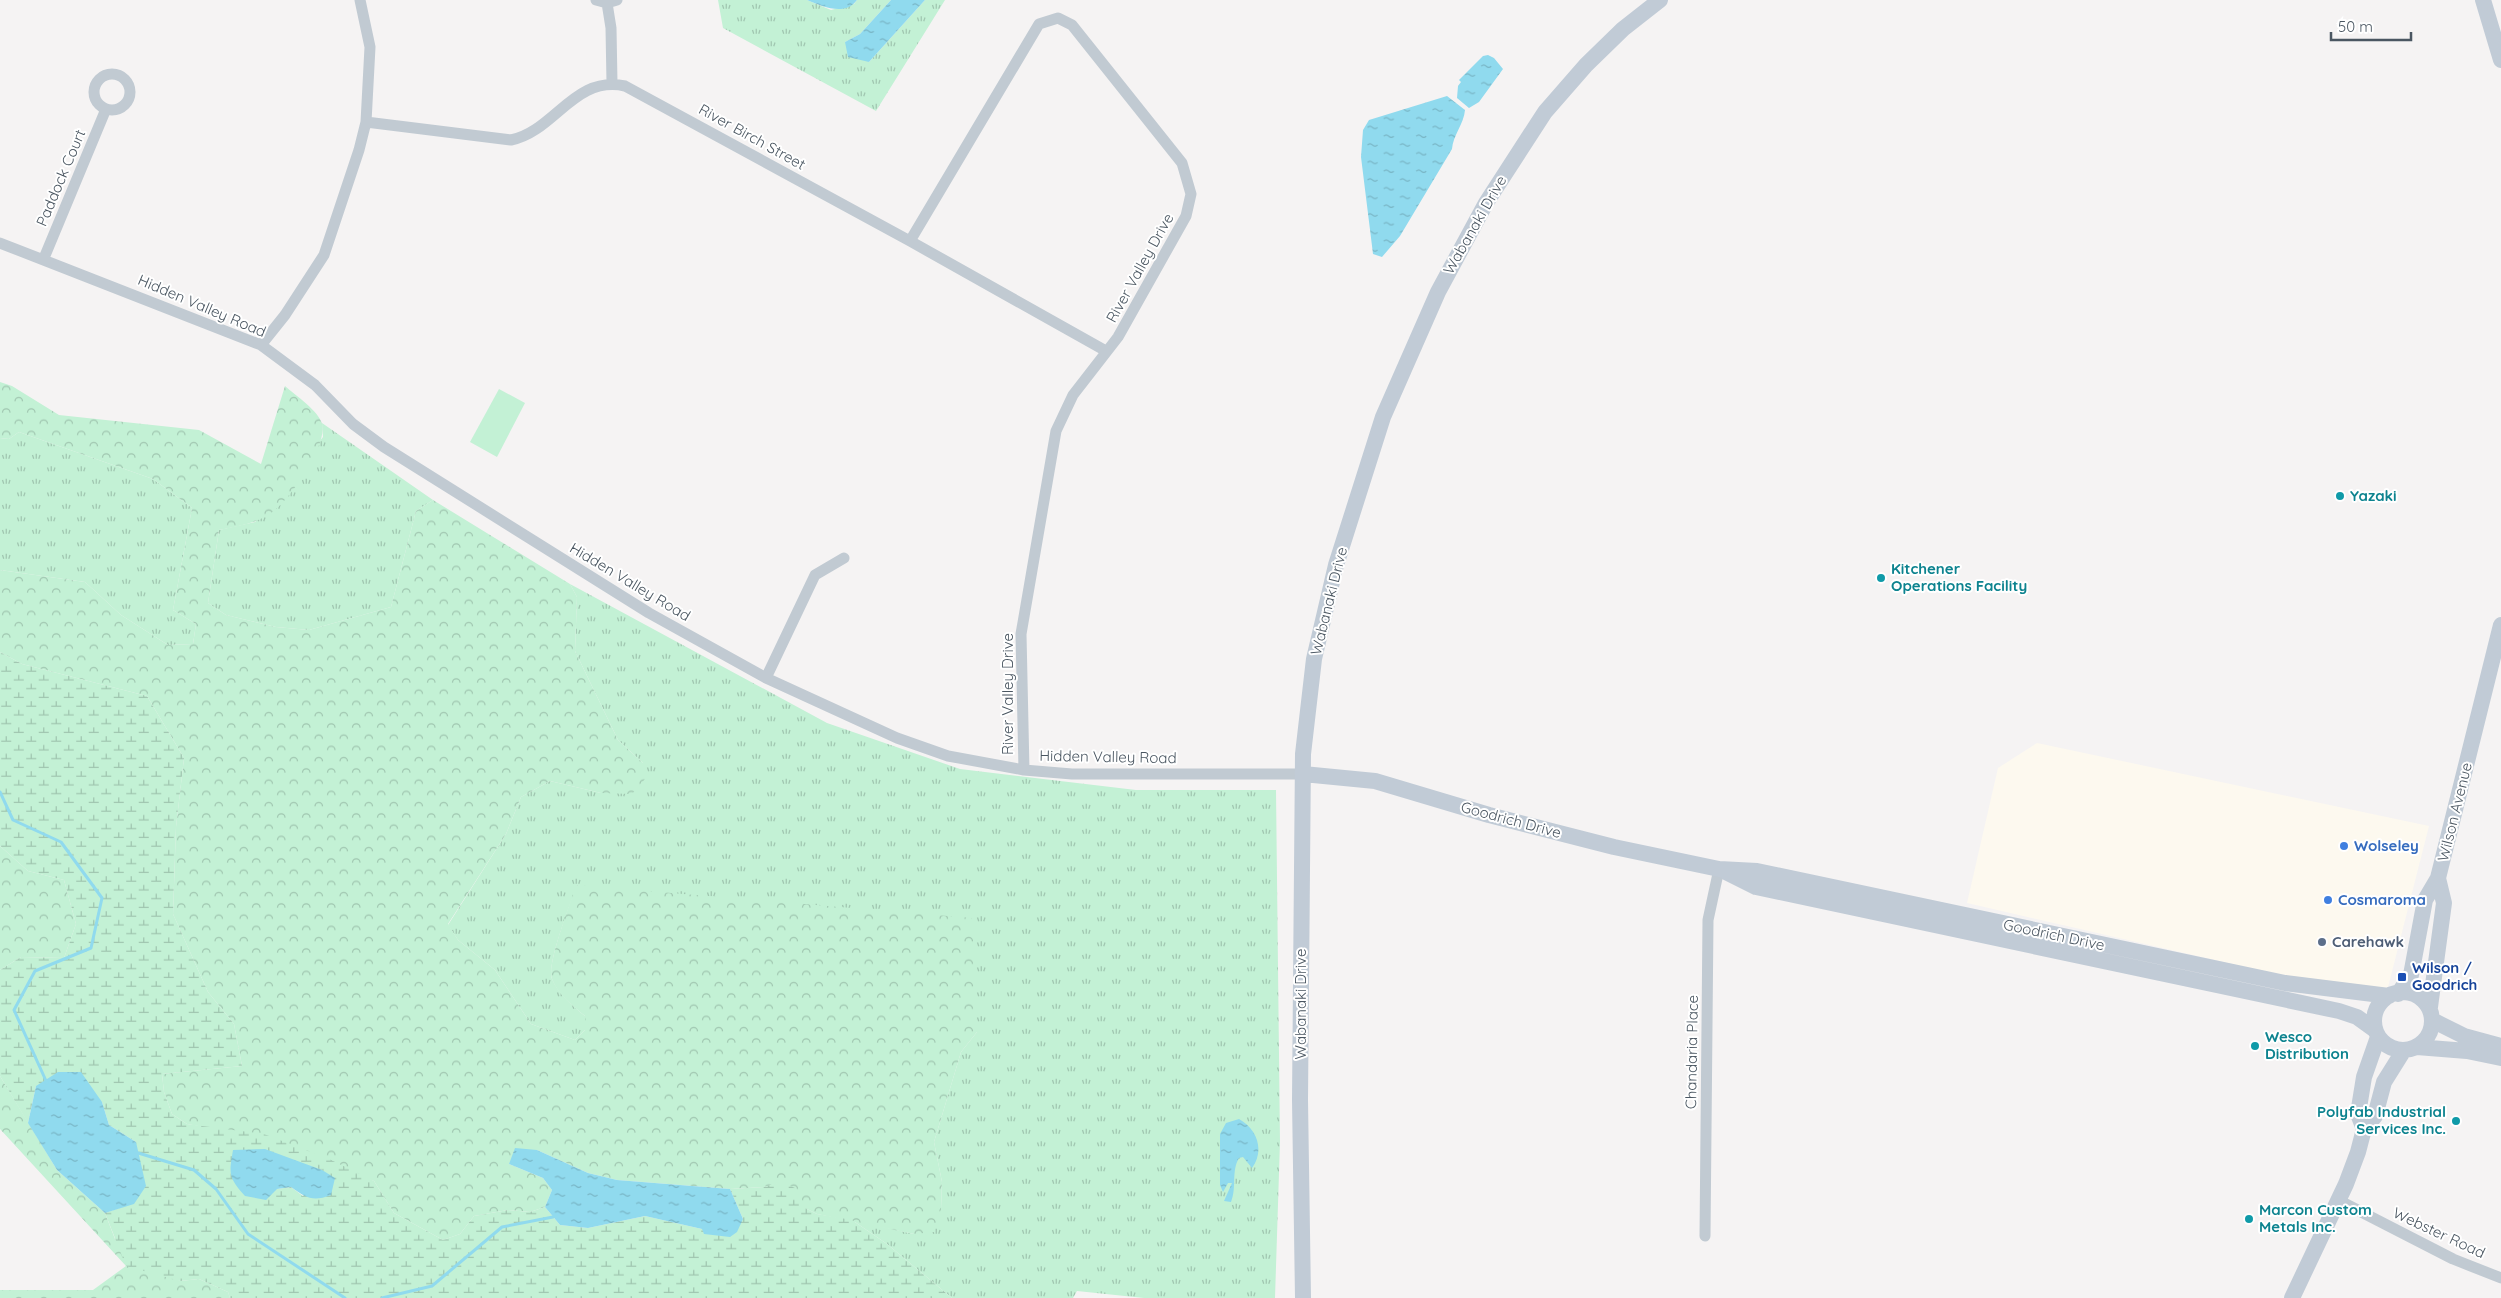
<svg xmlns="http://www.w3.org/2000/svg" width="2501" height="1298" font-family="Quicksand,sans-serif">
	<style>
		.commercial { fill: #fdf9ef }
		.grass { fill: url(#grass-tufts) }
		.forest { fill: url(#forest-crowns) }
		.wetland { fill: url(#wetland-marsh); fill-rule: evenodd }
		.green { fill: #c3f1d5 }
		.water { fill: url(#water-ripples) }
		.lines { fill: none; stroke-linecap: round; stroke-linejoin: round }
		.stream { stroke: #90daee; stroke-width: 3 }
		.street { stroke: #c1cad2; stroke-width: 11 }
		.secondary { stroke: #c1cbd6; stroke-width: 16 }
		.culture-dot { fill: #0f9aa8; stroke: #fff; stroke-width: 2 }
		.shop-dot { fill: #3f7fe0; stroke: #fff; stroke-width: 2 }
		.service-dot { fill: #5c6f8a; stroke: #fff; stroke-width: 2 }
		.transit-dot { fill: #1a4fb4; stroke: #fff; stroke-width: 2 }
		.labels { text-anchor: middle; stroke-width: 4; stroke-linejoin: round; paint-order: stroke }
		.street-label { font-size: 15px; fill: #4a5661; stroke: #fff }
		.culture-label { font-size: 15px; font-weight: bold; fill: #0d838f; stroke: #fff; text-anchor: start }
		.shop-label { font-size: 15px; font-weight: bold; fill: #366cbe; stroke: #fff; text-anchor: start }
		.service-label { font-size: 15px; font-weight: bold; fill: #4e5e75; stroke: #fff; text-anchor: start }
		.transit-label { font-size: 15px; font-weight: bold; fill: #164399; stroke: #fff; text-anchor: start }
	</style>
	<defs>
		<pattern id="grass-tufts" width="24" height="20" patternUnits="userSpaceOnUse" patternTransform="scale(1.25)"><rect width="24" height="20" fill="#c3f1d5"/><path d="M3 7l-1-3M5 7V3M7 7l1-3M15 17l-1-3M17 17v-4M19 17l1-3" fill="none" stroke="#a0c6b0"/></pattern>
		<pattern id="forest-crowns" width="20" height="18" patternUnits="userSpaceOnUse" patternTransform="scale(1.25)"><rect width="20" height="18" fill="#c3f1d5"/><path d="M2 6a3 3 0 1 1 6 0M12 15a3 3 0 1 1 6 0" fill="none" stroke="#a0c6b0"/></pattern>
		<pattern id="wetland-marsh" width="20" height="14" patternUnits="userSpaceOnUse" patternTransform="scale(1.25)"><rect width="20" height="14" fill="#c3f1d5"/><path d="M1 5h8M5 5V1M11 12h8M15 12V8" fill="none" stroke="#a0c6b0"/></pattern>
		<pattern id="water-ripples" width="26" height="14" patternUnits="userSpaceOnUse" patternTransform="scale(1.25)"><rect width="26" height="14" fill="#90daee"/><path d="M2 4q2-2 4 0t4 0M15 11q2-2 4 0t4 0" fill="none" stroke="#78b4c4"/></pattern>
	</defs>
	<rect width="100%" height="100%" fill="#f5f3f3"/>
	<!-- commercial -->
	<path class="commercial" d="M2037,743L2429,826L2385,999L1967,903L1998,768Z"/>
	<!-- grass -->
	<path class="grass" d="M718,0H807L831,10L854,4L857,0H891L860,34L845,42L869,62L925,0H945L876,111L723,28Z
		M322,423L433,500L416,511L391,607L309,630L276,627L226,615L208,603L219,530L255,522L323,437Z
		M19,432L153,479L192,508L173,610L196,624L193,644L168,645L121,615L85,582L0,570V438L9,439Z
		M570,584L827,723L960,769L1136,790H1276L1280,1142L1275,1298H1144L1077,1291L1073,1298H952L887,1244L852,1220L914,1234L941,1209L942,1182L934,1142L961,1052L977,1032L577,885C571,902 546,965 552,979C559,995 572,1005 585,1016V1030L575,1040L531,1024L495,970L458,940L448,925L506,834L521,797L550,781L601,793L643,763L618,740L575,651L577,597Z"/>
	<!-- forest -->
	<path class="forest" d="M0,382L12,386L59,415L199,430L261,464L285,386C295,395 319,411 322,424C328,444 291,497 276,509C261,523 238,526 219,530L208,603L226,615L276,627L309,630L391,607L416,511L433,500L570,584L577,597L575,651L618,740L643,763L645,779L632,794L601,793L550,781L521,797L506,834L448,924L458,940L495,970L531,1024L575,1040L585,1030V1016C572,1005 558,995 552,979C546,965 571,902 576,885L972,918L977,1032L961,1052L934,1142L942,1182L941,1209L934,1232L914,1234L817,1214L807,1209L780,1183L764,1187L730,1189L617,1180L588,1173L537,1150L509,1164L543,1178L552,1190L545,1207L530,1212L508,1210L474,1216L460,1234L443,1240L394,1213L374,1181L216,1129L187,1124L172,1114L164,1092L162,1074L242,1066L234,1024L208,992L173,914L176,827L184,758L147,696L22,664L0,652V570L85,582L121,615L168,645L193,644L196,624L173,610L192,508L153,479L19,432L9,439L0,438Z
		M0,846L28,871L64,880L76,924L64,958L21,957L0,970Z
		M0,1076L57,1170L105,1213L115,1239L180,1281L199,1279L228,1292L230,1298H0V1290H93L126,1266L0,1129Z"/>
	<!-- wetland -->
	<path class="wetland" d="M0,652L22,664L147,696L184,758L176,827L173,914L208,992L234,1024L242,1066L162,1074L164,1092L172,1114L187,1124L264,1134L329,1159L374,1181L394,1213L443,1240L460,1234L474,1216L508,1210L530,1212L545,1207L560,1225L588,1228L645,1216L702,1229L743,1219L730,1189L764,1187L780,1182L795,1188L807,1209L817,1214L852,1220L887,1244L952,1298H230L228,1292L199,1279L180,1281L126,1266L105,1213L134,1203L136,1142L109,1125L102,1102L36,1086L28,1123L0,1076V970L21,957L64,958L76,924L64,880L28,871L0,846ZM296,1162L322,1170L303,1196L291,1187L277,1189Z"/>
	<!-- green -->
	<path class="green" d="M499,389L525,403L497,457L470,442Z"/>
	<!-- water -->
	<path class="water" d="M807,0H857C845,17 822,6 807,0Z
		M891,0H925L869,62L848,57L845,42L860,34Z
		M1488,55L1494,58L1503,69L1479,102L1469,108L1457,98L1458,86L1461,82L1459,80L1483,56Z
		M1447,96L1465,110C1464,124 1453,135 1452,149L1400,236L1382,257L1373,254L1361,157L1363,130L1369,120Z
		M58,1072H81L102,1102L109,1125L136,1142L146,1186L134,1204L105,1213L57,1170L28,1123L36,1086Z
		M1239,1119C1257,1129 1265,1150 1252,1168L1243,1157L1239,1158C1231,1171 1237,1188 1231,1202L1224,1201L1232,1183H1228L1223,1192L1220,1185V1134L1226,1123Z
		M515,1148L537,1150L588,1173L617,1180L730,1189L743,1219L737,1232L730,1237L704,1234L702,1229L645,1216L588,1228L560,1225L545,1207L552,1190L543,1178L509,1164Z
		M265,1149L322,1170L335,1178L331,1195C313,1202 306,1198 291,1187L277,1189L266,1200L245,1196C228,1177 229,1174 233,1150Z"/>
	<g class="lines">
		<!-- stream -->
		<path class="stream" d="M0,792L13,820L61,842L102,898L91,948L35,971L14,1010L47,1083
			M135,1152L194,1170L216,1189L248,1234L345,1298
			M382,1298L432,1286L502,1227L553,1217"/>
		<!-- street -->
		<path class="street" d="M596,0L607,3L617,0
			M607,3L611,28L612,83
			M94 92a18 18 0 1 1 36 0a18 18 0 1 1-36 0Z
			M366,122L511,140C555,131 574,75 625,86L910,241L1106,351
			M910,241L1039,24L1058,18L1072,25L1182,163L1191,194L1186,216L1118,337L1073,395L1056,431L1021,634L1024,770
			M0,243L261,345L315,385L353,424L384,447L649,613L766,678L897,738L948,756L1024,770L1072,774H1303
			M44,258L106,109
			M261,345L285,315L324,255L359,150L366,122L370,47L360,0
			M766,678L815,575L844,558
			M2338,1200L2453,1259L2501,1278
			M1705,1236L1708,920L1719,869"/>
		<!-- secondary -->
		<path class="secondary" d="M2483,0L2501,60
			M1303,774L1375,781L1489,815L1614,847L1719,869L1757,871L2285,983L2389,996
			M1726,872L1756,887L2339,1011L2357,1017L2375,1030
			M2374 1021a29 29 0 1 1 58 0a29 29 0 1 1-58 0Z
			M2398,994L2411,975L2425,900L2438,878L2501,625
			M2430,1007L2444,903L2438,878
			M2434,1021L2464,1036L2501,1046
			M2417,1047L2467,1051L2501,1058
			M2364,1129L2358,1114L2364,1077L2378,1037
			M1303,1298L1300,1100L1303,754L1314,659L1336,565L1383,417L1438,292L1486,203L1545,112L1586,65L1623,29L1660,0
			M2292,1298L2346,1184L2358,1152L2364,1129L2375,1116L2384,1082L2404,1050"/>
	</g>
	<!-- markers -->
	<g class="culture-dot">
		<circle cx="2340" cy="496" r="5"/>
		<circle cx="1881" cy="578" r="5"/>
		<circle cx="2255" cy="1046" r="5"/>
		<circle cx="2456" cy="1121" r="5"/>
		<circle cx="2249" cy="1219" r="5"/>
	</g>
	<g class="shop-dot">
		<circle cx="2344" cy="846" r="5"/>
		<circle cx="2328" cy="900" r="5"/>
	</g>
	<circle class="service-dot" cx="2322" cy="942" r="5"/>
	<rect class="transit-dot" x="2397" y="972" width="10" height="10" rx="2.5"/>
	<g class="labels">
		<!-- street labels -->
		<g class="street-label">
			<text transform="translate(752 137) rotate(29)" y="5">River Birch Street</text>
			<text transform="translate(61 178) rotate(-67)" y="5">Paddock Court</text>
			<text transform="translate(1475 225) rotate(-60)" y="5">Wabanaki Drive</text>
			<text transform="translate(1140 268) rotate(-61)" y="5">River Valley Drive</text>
			<text transform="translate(202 306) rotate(23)" y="5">Hidden Valley Road</text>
			<text transform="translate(630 582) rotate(31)" y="5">Hidden Valley Road</text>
			<text transform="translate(1329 601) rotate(-76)" y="5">Wabanaki Drive</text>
			<text transform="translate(1008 694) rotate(-90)" y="5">River Valley Drive</text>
			<text transform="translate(1108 757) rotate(1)" y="5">Hidden Valley Road</text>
			<text transform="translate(2455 812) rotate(-76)" y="5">Wilson Avenue</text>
			<text transform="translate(1511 820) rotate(15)" y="5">Goodrich Drive</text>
			<text transform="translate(2054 935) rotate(12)" y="5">Goodrich Drive</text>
			<text transform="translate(1301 1004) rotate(-90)" y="5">Wabanaki Drive</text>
			<text transform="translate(1692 1052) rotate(-89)" y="5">Chandaria Place</text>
			<text transform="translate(2439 1233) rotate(25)" y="5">Webster Road</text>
		</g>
		<!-- culture labels -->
		<g class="culture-label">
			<text x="2350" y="501">Yazaki</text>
			<text x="1891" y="574">Kitchener<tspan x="1891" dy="17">Operations Facility</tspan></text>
			<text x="2265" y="1042">Wesco<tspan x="2265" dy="17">Distribution</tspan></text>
			<text x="2446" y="1117" text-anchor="end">Polyfab Industrial<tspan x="2446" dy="17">Services Inc.</tspan></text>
			<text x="2259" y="1215">Marcon Custom<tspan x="2259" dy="17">Metals Inc.</tspan></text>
		</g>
		<!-- shop labels -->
		<g class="shop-label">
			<text x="2354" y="851">Wolseley</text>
			<text x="2338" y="905">Cosmaroma</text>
		</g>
		<!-- service labels -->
		<g class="service-label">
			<text x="2332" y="947">Carehawk</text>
		</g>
		<!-- transit labels -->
		<g class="transit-label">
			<text x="2412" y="973">Wilson /<tspan x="2412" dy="17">Goodrich</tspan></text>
		</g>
	</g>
	<!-- scale -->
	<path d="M2331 32v8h80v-8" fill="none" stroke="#4a5661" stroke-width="2.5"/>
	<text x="2338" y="32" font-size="15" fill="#4a5661" stroke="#ffffff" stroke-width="4" paint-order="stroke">50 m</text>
</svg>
